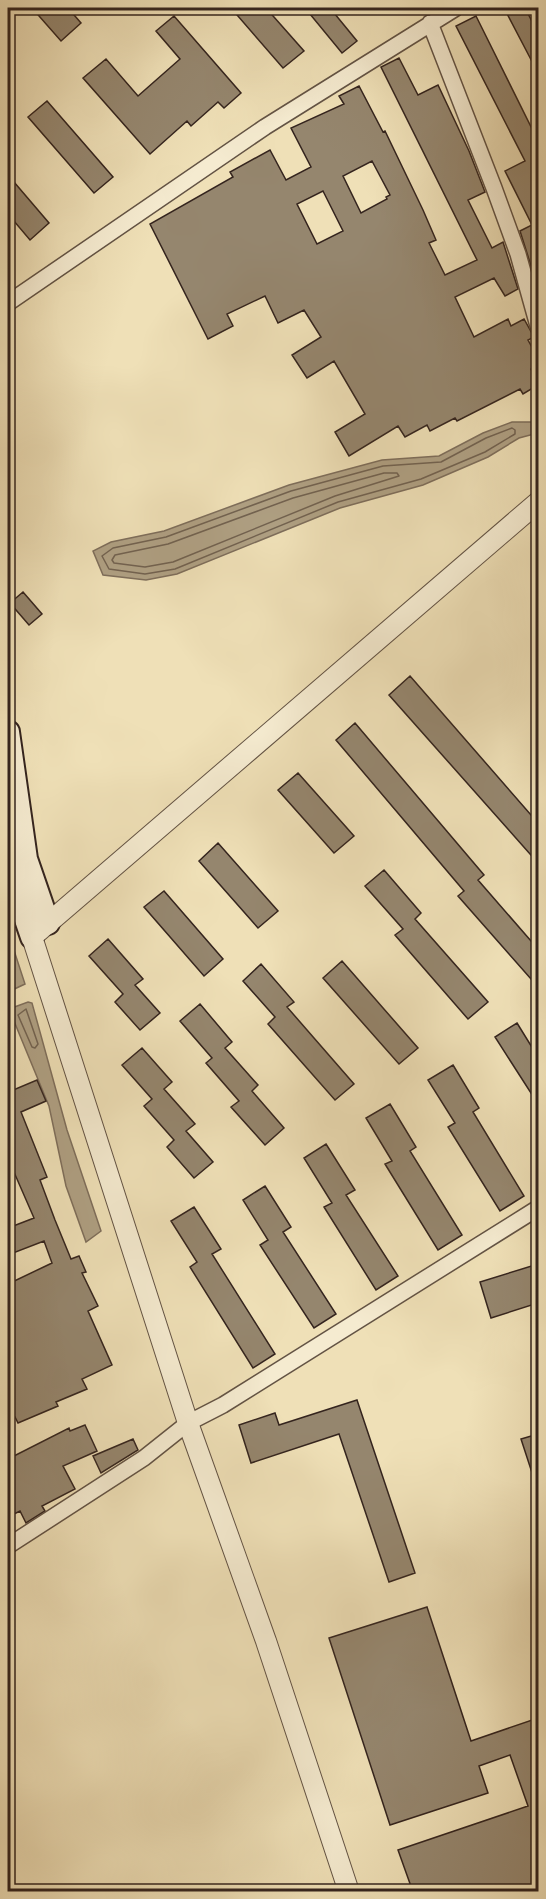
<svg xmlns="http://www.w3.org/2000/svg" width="546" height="1899" font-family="Vollkorn,serif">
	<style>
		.water { fill: #afa083; stroke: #7e6e5b; stroke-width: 1.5 }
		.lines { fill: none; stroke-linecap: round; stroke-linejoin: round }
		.shore { stroke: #726250; stroke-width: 1.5 }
		.building { fill: #95866e; stroke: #34241e; stroke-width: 1.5; fill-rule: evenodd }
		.minor-casing { stroke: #635344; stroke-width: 18 }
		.tertiary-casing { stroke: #635344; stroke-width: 22 }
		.secondary-casing { stroke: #34241e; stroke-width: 26 }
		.minor { stroke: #f5ebd0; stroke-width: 15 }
		.tertiary { stroke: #f5ebd0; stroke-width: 20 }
		.secondary { stroke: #f5ebd0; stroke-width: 22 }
	</style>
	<rect width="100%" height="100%" fill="#efe0b7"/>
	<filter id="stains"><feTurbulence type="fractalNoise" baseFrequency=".00333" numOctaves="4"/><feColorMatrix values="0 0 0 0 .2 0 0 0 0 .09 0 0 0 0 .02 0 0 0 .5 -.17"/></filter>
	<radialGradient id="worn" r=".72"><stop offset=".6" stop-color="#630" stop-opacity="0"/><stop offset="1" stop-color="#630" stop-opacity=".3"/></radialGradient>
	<!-- water -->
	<path class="water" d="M512,422H538V433L519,438L488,457L423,485L340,508L177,574L146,580L103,575L93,551L111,542L164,531L289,485L382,460L439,456L483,433Z
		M8,932L25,984L8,992Z
		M28,1002L32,1003L67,1130L101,1231L86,1242L66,1186L49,1106L9,1009Z"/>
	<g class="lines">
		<!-- shore -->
		<path class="shore" d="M512,428L515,430V434L485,452L421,479L338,502L175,569L145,574L109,569L102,556L113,548L166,537L291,491L383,466L441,462L486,438Z
			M384,473H397L399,476L335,496L173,562L145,567L114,563L112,560L115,555L168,544L293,498Z
			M26,1009L38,1044L35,1048L32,1047L18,1015Z"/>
	</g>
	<!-- building -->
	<path class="building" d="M32,8H68L81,23L61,41Z
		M231,8H266L304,51L283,68Z
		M305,8H330L357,41L342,53Z
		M504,8H525L538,33V73Z
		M174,16L241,93L224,108L218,102L191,126L187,121L150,154L83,78L106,59L138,96L180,59L156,31Z
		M476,16L538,141V266L532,269L520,231L532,225L505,171L525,161L456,26Z
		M399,58L418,95L438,85L469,151L485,192L468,200L492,248L503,242L518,289L505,296L494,278L455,297L474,337L508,319L511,326L524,319L534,337L528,340L538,358V365L531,369L538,385L523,394L520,389L457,421L455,418L430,431L427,425L405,437L398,426L349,456L335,432L365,414L334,361L307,378L292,355L321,337L304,310L278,323L265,296L227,314L233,326L208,339L150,224L233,177L230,172L270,150L286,180L311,167L291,128L344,104L339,96L359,86L383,132L385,131L423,210L436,240L429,243L445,275L477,260L381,67ZM372,161L390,195L386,197L387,199L361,213L343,176ZM323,191L343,231L317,244L297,204Z
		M47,101L113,177L94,193L28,117Z
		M8,175L49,223L30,240L8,214Z
		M23,592L42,614L29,625L10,603Z
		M410,676L538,823V863L389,695Z
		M355,723L484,875L478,880L538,949V973L531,979L458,896L464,891L336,740Z
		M298,773L354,836L334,853L278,790Z
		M218,843L278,911L258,928L199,861Z
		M384,870L421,913L415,919L488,1002L468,1019L395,935L403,929L365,886Z
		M164,891L223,959L204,976L144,907Z
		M108,939L143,979L135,985L160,1013L140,1030L115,1002L123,994L89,956Z
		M342,961L418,1048L399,1064L323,978Z
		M261,964L294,1002L287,1007L354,1084L335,1100L268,1024L275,1017L243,981Z
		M200,1004L232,1042L225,1048L258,1085L252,1091L284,1128L265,1145L231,1107L239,1101L206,1063L212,1058L180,1021Z
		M517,1023L538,1057V1104L495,1037Z
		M142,1048L172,1082L164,1089L195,1124L186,1131L213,1162L194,1178L167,1147L174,1140L144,1106L152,1099L122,1065Z
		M453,1065L479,1108L473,1112L524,1196L500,1211L448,1127L455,1123L428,1080Z
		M37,1080L46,1101L21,1112L47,1177L40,1180L55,1220L71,1259L79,1256L86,1272L82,1273L98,1306L88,1311L112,1365L82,1379L87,1389L56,1402L58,1406L18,1423L15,1417L8,1420V1284L52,1263L44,1241L8,1255V1228L34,1218L10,1163L13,1162L8,1149V1081L11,1091Z
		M390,1104L416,1147L410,1151L462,1235L438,1250L385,1164L392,1161L366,1118Z
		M326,1144L355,1190L346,1195L398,1276L376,1290L324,1207L332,1203L304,1158Z
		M265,1186L291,1227L283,1232L336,1314L314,1328L260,1245L268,1240L243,1200Z
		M194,1207L221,1249L212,1254L275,1354L253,1368L190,1267L197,1262L171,1221Z
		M538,1264V1303L491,1318L480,1282Z
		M357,1400L415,1573L389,1582L339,1434L251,1463L239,1425L275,1413L279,1425Z
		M85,1425L97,1451L63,1466L75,1489L42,1506L45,1511L26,1523L20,1511L8,1517V1459L69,1428L70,1431Z
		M538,1434V1484L536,1485L521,1439Z
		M133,1439L138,1450L101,1473L93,1456Z
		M427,1607L471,1741L538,1718V1892H413L398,1850L528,1806L510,1755L479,1766L488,1793L390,1825L329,1638Z"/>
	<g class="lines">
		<defs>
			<path id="minor" d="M430,23L494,188L518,254L538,326
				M8,303L265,127L456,8
				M8,1546L144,1458L188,1423L223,1405L538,1208"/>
			<path id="tertiary" d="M349,1892L266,1641L188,1423L32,937L538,502"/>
			<path id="secondary" d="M8,732L26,859L48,923
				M8,867L32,937"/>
		</defs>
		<!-- minor casing -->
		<use href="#minor" class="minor-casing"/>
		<!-- tertiary casing -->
		<use href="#tertiary" class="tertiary-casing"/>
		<!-- secondary casing -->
		<use href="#secondary" class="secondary-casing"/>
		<!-- minor -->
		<use href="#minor" class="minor"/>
		<!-- tertiary -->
		<use href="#tertiary" class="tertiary"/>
		<!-- secondary -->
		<use href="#secondary" class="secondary"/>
	</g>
	<!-- margin -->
	<rect width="546" height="1899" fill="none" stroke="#efe0b7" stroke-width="30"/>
	<rect x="9" y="9" width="528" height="1881" fill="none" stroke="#34241e" stroke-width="3"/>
	<rect x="15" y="15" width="516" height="1869" fill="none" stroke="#34241e" stroke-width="1.5"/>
	<rect width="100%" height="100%" filter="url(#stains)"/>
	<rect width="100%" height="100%" fill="url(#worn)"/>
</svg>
